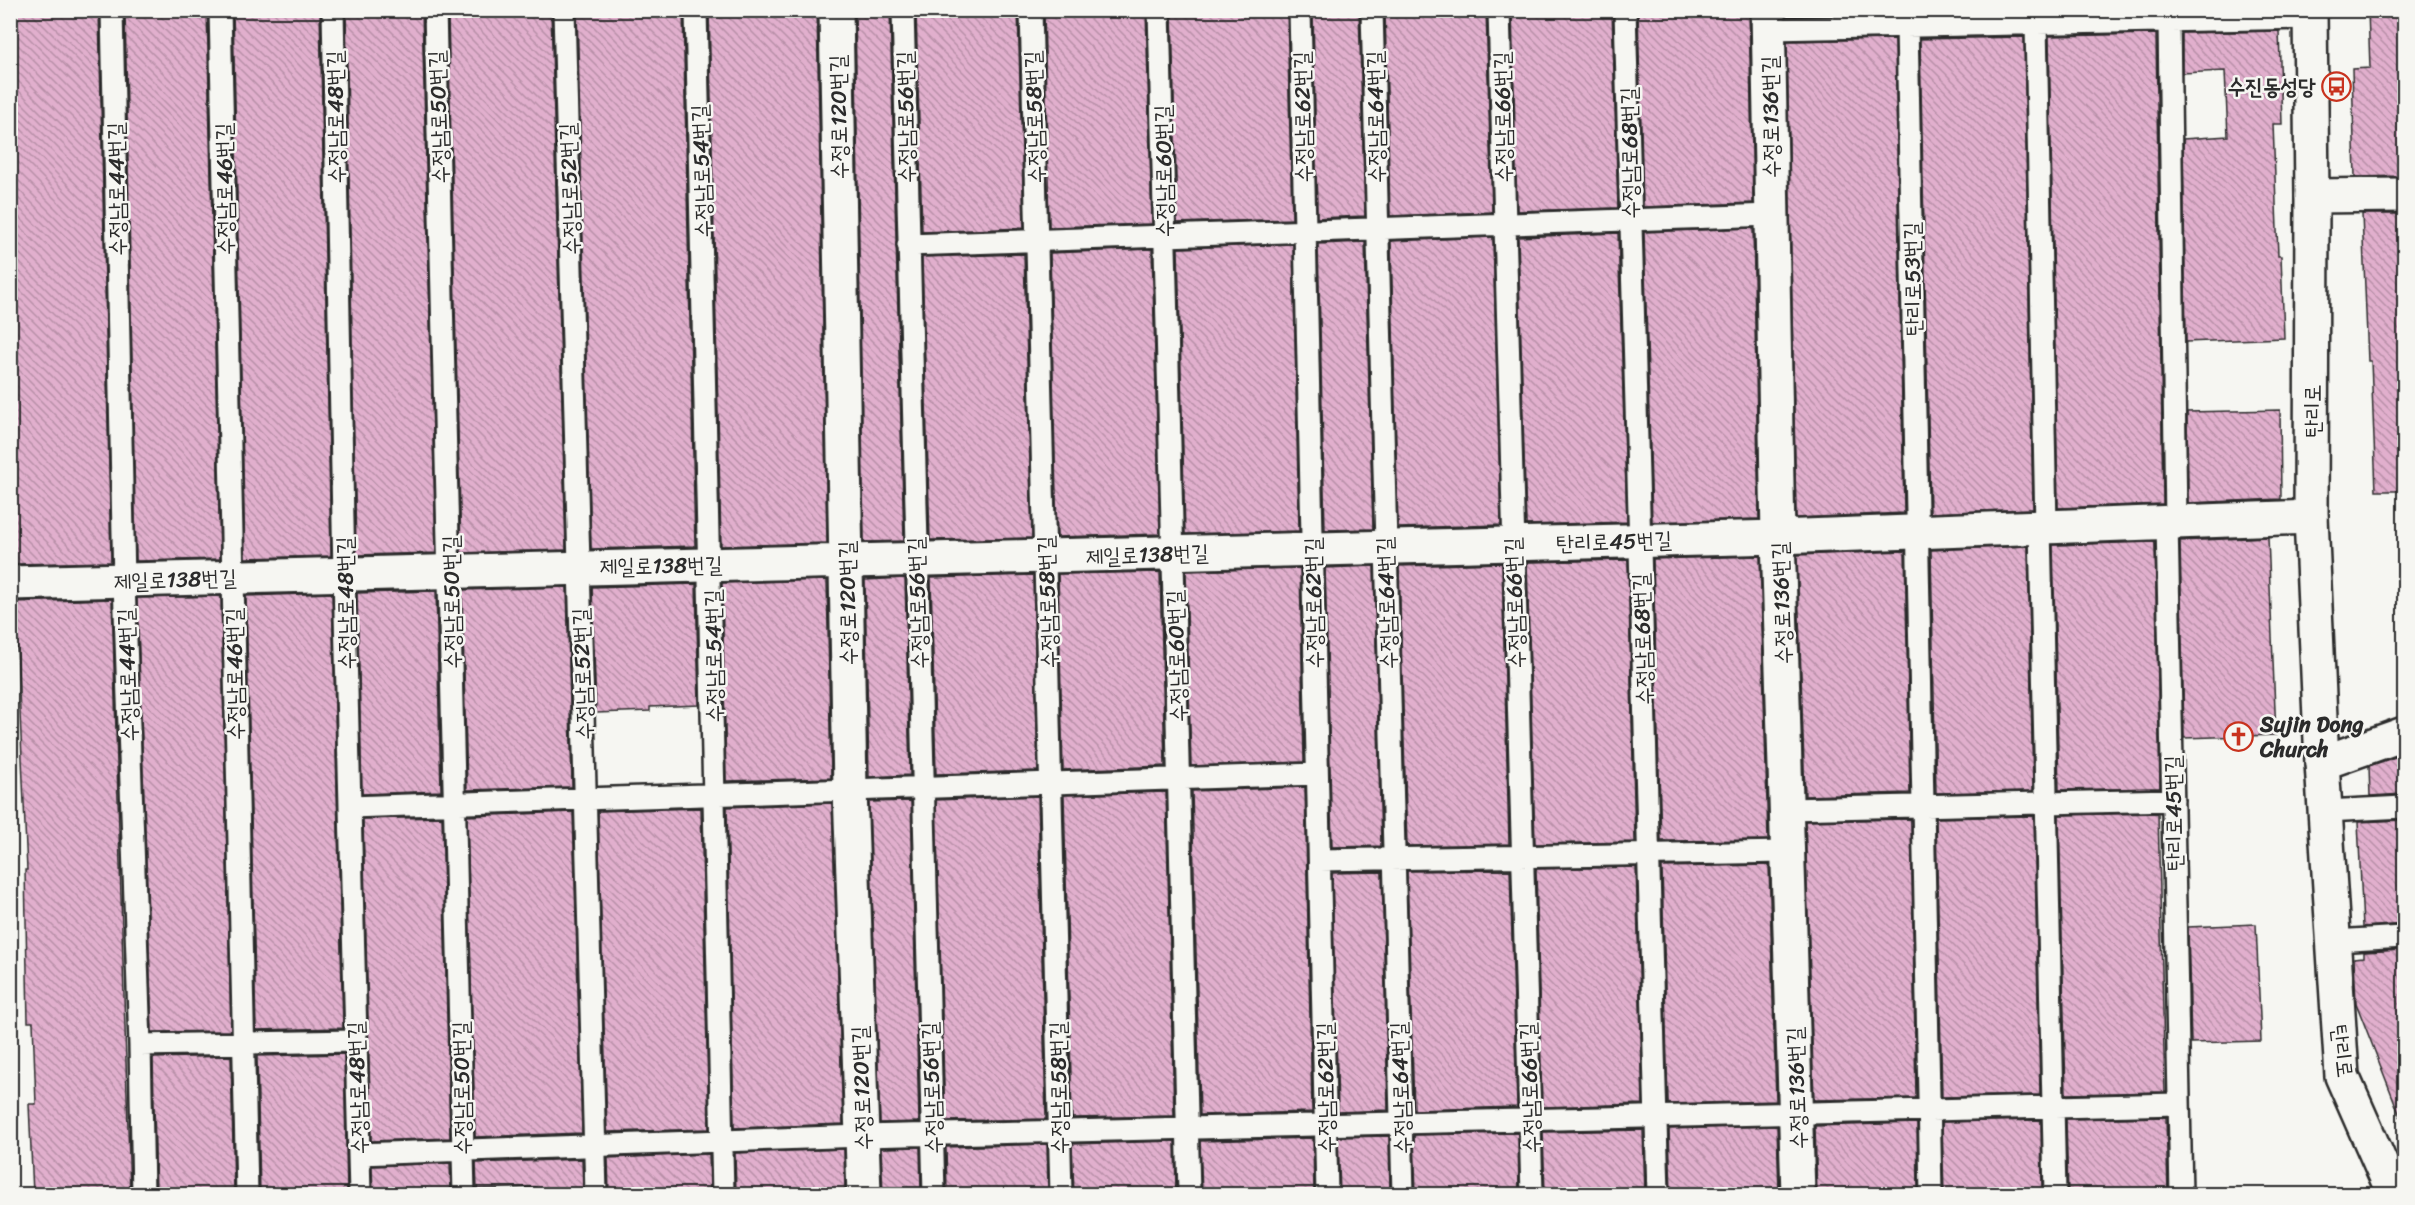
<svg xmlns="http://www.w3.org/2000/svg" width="2415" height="1205" font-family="Sriracha,'Poor Story',sans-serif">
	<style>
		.building { fill: url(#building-back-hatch); stroke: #2b2b2b; stroke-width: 1.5 }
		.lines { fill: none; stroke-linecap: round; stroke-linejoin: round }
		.lane-casing { stroke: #2b2b2b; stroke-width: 26 }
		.street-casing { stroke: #2b2b2b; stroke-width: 38 }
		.secondary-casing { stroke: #2b2b2b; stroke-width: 38 }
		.lane { stroke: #f6f6f2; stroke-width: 21 }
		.street { stroke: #f6f6f2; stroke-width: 33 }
		.secondary { stroke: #f6f6f2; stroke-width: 33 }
		.labels { text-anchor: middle; stroke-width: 5; stroke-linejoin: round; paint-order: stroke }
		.poi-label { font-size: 22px; font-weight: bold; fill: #2b2b2b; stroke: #f6f6f2; text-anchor: end }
		.street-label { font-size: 22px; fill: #2b2b2b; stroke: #f6f6f2 }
	</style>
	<defs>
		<pattern id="building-back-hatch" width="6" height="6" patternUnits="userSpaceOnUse" patternTransform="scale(1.5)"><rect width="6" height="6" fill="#e1afcd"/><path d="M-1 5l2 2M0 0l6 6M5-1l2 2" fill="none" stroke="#b78fa7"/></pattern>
	</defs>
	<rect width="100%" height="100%" fill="#f6f6f2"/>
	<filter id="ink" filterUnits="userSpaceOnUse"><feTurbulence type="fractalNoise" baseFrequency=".0167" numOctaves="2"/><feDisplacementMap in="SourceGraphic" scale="12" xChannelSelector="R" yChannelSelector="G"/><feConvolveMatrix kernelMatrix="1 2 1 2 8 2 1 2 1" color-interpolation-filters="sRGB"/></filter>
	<g filter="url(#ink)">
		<!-- building -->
		<path class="building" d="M10,10H99L111,562L15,564L10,438Z
			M125,10H207L220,559L136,561Z
			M233,10H320L331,556L245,558Z
			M346,10H422L436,553L356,555Z
			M548,10H551L566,550L461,553L448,15Z
			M577,10H683L695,546L591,549Z
			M709,10H817L827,543L721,546Z
			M855,10H890L904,541L864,542Z
			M916,10H1018L1024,228L922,232Z
			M1044,10H1146L1152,224L1049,227Z
			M1172,10H1287L1292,219L1177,223Z
			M1313,10H1359L1365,216L1317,218Z
			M1385,10H1486L1492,212L1390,216Z
			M1512,10H1612L1618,208L1517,211Z
			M1638,10H1749L1753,203L1643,207Z
			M1787,10H2051L1787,16Z
			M2368,10H2404V176L2355,177L2352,69L2370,68Z
			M2279,31L2282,124H2273L2278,256H2281L2284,338L2186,342L2183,139L2228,136L2225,71L2182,73V33Z
			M2156,34L2163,504L2058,508L2049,36Z
			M2024,37L2033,509L1930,513L1920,39Z
			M1895,39L1904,513L1796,518L1787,41Z
			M2362,214H2404V491H2376L2371,361H2368Z
			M1753,228L1759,519L1652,522L1644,232Z
			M1618,233L1627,522L1526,525L1518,237Z
			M1493,237L1501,525L1398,528L1391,241Z
			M1365,242L1373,529L1325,530L1318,244Z
			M1293,244L1299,531L1185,534L1178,248Z
			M1152,249L1160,534L1057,537L1050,253Z
			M1024,254L1032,538L930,540L922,257Z
			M2280,410L2281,499L2188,503L2187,412Z
			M2268,537L2276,735L2184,738L2180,541Z
			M2155,542L2160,788L2059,790L2053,545Z
			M2028,546L2033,791L1936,793L1931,550Z
			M1905,551L1910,793L1805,796L1797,555Z
			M1760,556L1768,840L1661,841L1653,559Z
			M1628,560L1635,842L1535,844L1527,562Z
			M1502,563L1509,844L1407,846L1399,566Z
			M1374,566L1381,846L1332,847L1325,568Z
			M1300,568L1304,762L1191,766L1186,571Z
			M1160,572L1165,766L1063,770L1058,574Z
			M1033,575L1038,771L936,774L931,578Z
			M905,578L910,775L869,777L865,580Z
			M827,580L831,778L726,781L722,583Z
			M696,584L699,705L650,707V711L596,713L592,587Z
			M567,587L572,787L467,790L462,590Z
			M436,591L441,791L362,794L357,593Z
			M332,593L343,1028L256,1030L246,596Z
			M221,596L231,1031L152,1032L137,598Z
			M112,599L130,1194H33L29,1104H36L33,1022H28L25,870H27L15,602Z
			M2404,754V794L2370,796L2369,766Z
			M1305,787L1312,1112L1200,1115L1192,791Z
			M1166,792L1174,1116L1072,1118L1064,795Z
			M1038,796L1046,1119L945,1121L936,800Z
			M911,801L919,1122L880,1123L869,802Z
			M832,803L843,1124L734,1128L727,807Z
			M701,808L709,1129L607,1132L598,811Z
			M573,812L582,1133L475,1137L467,816Z
			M2158,813L2165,1092L2066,1094L2059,815Z
			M2034,816L2040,1095L1942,1097L1936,818Z
			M442,817L450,1138L371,1141L363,819Z
			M1911,819L1916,1098L1814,1100L1805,821Z
			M2404,820V924L2363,927L2358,822Z
			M1769,865L1776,1101L1668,1104L1662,867Z
			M1636,867L1643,1104L1542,1107L1536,869Z
			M1510,870L1517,1107L1414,1110L1407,871Z
			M1382,872L1388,1110L1338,1112L1332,873Z
			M2256,924L2261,1041L2191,1043L2188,927Z
			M2404,950V1120L2402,1121L2356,1003L2354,958L2364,957V952Z
			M344,1054L347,1194H260L257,1056Z
			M231,1056L234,1194H156L153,1058Z
			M2166,1117L2168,1194H2068L2066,1119Z
			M2041,1120L2042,1194H1944L1942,1122Z
			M1917,1123L1918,1194H1817L1815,1126Z
			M1777,1126L1779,1194H1671L1669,1129Z
			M1643,1130L1645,1194H1545L1543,1132Z
			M1518,1133L1519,1194H1416L1414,1135Z
			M1389,1136L1390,1194H1340L1338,1137Z
			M1313,1138L1314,1194H1202L1200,1141Z
			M1175,1141L1176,1194H1074L1072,1144Z
			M1047,1144L1048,1194H947L946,1147Z
			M920,1147L921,1194H883L881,1148Z
			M844,1149L845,1194H736L735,1153Z
			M709,1154L710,1194H609L608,1158Z
			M582,1159L583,1194H536V1187L477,1189L476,1163Z
			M450,1163L451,1194H373L372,1166Z"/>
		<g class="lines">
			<defs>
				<path id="lane" d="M112,10L124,582L140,1045L143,1194
					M220,10L247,1194
					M333,10L344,574L360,1194
					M435,10L464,1194
					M564,10L596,1194
					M696,10L723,1194
					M903,10L934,1194
					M1031,10L1061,1194
					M1159,10L1189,1194
					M1300,10L1327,1194
					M1372,10L1403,1194
					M1499,10L1532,1194
					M1625,10L1658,1194
					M2169,21L2176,522
					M2036,24L2046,527
					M1907,26L1931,1194
					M1768,29L2310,18
					M908,245L1772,215
					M2167,523L2181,1194
					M2040,527L2055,1194
					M350,807L1317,774
					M1788,809L2173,800
					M2326,811L2404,807
					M1320,860L1789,852
					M2334,941L2404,937
					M140,1045L355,1041
					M359,1154L863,1136L2178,1104"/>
				<path id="street" d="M836,10L850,790L864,1194
					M1768,10L1778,537L1798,1194
					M2312,196L2404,195
					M10,583L1778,537L2311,517
					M2322,763L2404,734"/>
				<path id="secondary" d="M2310,10L2312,196L2311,517L2322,763L2342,1076L2394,1194"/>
			</defs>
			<!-- lane casing -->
			<use href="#lane" class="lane-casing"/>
			<!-- street casing -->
			<use href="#street" class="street-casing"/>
			<!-- secondary casing -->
			<use href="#secondary" class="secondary-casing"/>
			<!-- lane -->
			<use href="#lane" class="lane"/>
			<!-- street -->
			<use href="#street" class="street"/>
			<!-- secondary -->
			<use href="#secondary" class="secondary"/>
		</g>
	</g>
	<!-- icons -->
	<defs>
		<symbol id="bus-ring" viewBox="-11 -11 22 22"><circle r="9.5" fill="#f6f6f2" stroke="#c8321e" stroke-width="1.5"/><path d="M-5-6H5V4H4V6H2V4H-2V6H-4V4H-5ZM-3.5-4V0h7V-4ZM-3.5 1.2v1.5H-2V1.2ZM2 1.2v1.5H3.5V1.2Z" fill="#c8321e"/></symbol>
		<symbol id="church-ring" viewBox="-11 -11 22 22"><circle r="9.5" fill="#f6f6f2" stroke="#c8321e" stroke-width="1.5"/><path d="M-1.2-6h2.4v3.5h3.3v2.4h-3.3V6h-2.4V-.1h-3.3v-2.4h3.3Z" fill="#c8321e"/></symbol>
	</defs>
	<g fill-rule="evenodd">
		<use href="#bus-ring" x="2320" y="70" width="33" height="33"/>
		<use href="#church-ring" x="2222" y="720" width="33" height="33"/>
	</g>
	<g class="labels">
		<!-- poi labels -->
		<g class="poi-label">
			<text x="2316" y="94">수진동성당</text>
			<text x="2260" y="732" text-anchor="start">Sujin Dong<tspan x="2260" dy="25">Church</tspan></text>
		</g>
		<!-- street labels -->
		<g class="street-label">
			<text transform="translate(335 117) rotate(-91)" y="8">수정남로48번길</text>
			<text transform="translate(438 117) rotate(-92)" y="8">수정남로50번길</text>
			<text transform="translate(838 117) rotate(-91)" y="8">수정로120번길</text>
			<text transform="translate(905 117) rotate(-91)" y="8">수정남로56번길</text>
			<text transform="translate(1034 117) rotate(-92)" y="8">수정남로58번길</text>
			<text transform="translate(1302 117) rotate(-91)" y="8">수정남로62번길</text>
			<text transform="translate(1375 117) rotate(-91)" y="8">수정남로64번길</text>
			<text transform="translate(1502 117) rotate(-91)" y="8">수정남로66번길</text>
			<text transform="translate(1770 117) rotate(-91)" y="8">수정로136번길</text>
			<text transform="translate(1629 153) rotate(-91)" y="8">수정남로68번길</text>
			<text transform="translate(701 171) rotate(-92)" y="8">수정남로54번길</text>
			<text transform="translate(1163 171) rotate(-91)" y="8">수정남로60번길</text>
			<text transform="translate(116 189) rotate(-91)" y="8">수정남로44번길</text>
			<text transform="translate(224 189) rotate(-91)" y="8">수정남로46번길</text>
			<text transform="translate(569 189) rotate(-92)" y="8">수정남로52번길</text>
			<text transform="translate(1912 279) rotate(-91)" y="8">탄리로53번길</text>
			<text transform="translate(2312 411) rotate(-90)" y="8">탄리로</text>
			<text transform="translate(1614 541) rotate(-2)" y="8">탄리로45번길</text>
			<text transform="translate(1147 554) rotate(-2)" y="8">제일로138번길</text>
			<text transform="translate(661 565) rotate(-1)" y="8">제일로138번길</text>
			<text transform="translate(175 579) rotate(-2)" y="8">제일로138번길</text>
			<text transform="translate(451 602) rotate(-91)" y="8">수정남로50번길</text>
			<text transform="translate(1047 602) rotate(-92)" y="8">수정남로58번길</text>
			<text transform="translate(345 603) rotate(-91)" y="8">수정남로48번길</text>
			<text transform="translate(847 603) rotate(-91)" y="8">수정로120번길</text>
			<text transform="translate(917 603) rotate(-92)" y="8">수정남로56번길</text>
			<text transform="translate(1313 603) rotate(-91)" y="8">수정남로62번길</text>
			<text transform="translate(1386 603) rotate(-92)" y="8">수정남로64번길</text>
			<text transform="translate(1514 603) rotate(-92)" y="8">수정남로66번길</text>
			<text transform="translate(1781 603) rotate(-92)" y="8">수정로136번길</text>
			<text transform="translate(1642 639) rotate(-92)" y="8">수정남로68번길</text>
			<text transform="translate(713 656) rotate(-91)" y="8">수정남로54번길</text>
			<text transform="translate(1176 656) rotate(-92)" y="8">수정남로60번길</text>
			<text transform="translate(234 674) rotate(-91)" y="8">수정남로46번길</text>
			<text transform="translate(582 674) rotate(-92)" y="8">수정남로52번길</text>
			<text transform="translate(127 675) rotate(-92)" y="8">수정남로44번길</text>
			<text transform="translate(2173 813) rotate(-91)" y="8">탄리로45번길</text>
			<text transform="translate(2343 1051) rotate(83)" y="8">탄리로</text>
			<text transform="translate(357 1088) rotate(-92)" y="8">수정남로48번길</text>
			<text transform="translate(461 1088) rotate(-91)" y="8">수정남로50번길</text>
			<text transform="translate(861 1088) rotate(-92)" y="8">수정로120번길</text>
			<text transform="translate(931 1088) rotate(-92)" y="8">수정남로56번길</text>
			<text transform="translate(1058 1088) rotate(-91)" y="8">수정남로58번길</text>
			<text transform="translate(1325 1088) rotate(-91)" y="8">수정남로62번길</text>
			<text transform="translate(1400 1088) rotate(-92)" y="8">수정남로64번길</text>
			<text transform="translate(1529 1088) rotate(-92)" y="8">수정남로66번길</text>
			<text transform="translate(1796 1088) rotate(-92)" y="8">수정로136번길</text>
		</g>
	</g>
	<!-- margin -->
	<rect width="2415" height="1205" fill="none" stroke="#f6f6f2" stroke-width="36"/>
	<rect x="18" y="18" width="2379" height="1169" fill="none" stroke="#2b2b2b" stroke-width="2" filter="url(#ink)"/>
</svg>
